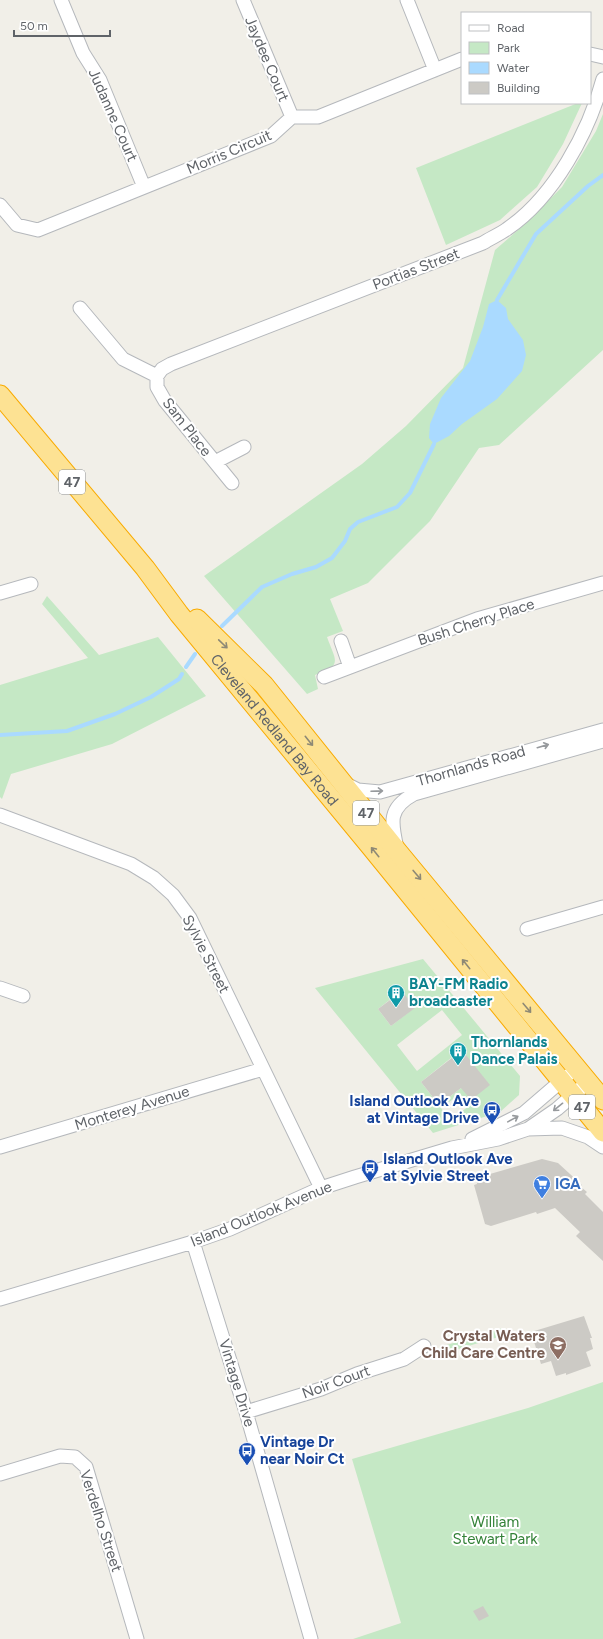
<svg xmlns="http://www.w3.org/2000/svg" width="603" height="1639" font-family="Figtree,sans-serif">
	<style>
		.green { fill: #c5e8c5; fill-rule: evenodd }
		.water { fill: #aadaff }
		.lines { fill: none; stroke-linecap: round; stroke-linejoin: round }
		.stream { stroke: #aadaff; stroke-width: 4 }
		.building { fill: #cccac5 }
		.minor-casing { stroke: #b5b8bc; stroke-width: 15 }
		.highway-casing { stroke: #f9ab00; stroke-width: 21 }
		.minor { stroke: #fff; stroke-width: 13 }
		.highway { stroke: #fde293; stroke-width: 19 }
		.oneway { stroke: #8e8975 }
		.oneway2 { stroke: #979a9d }
		.labels { text-anchor: middle; stroke-width: 4; stroke-linejoin: round; paint-order: stroke }
		.shield { fill: #fff; stroke: #8f9295; stroke-width: 1 }
		.shield-label { font-size: 14px; font-weight: bold; fill: #5f6368 }
		.street-label { font-size: 15px; fill: #5f6368; stroke: #fff }
		.culture-label { font-size: 15px; font-weight: bold; fill: #0d838f; stroke: #fff; text-anchor: start }
		.transit-label { font-size: 15px; font-weight: bold; fill: #164399; stroke: #fff; text-anchor: start }
		.shop-label { font-size: 15px; font-weight: bold; fill: #366cbe; stroke: #fff; text-anchor: start }
		.education-label { font-size: 15px; font-weight: bold; fill: #785e54; stroke: #fff; text-anchor: end }
		.park-label { font-size: 15px; fill: #348238; stroke: #fff }
	</style>
	<rect width="100%" height="100%" fill="#f1efe8"/>
	<!-- green -->
	<path class="green" d="M578,103H582L563,144L537,187L500,220L446,245L416,168Z
		M603,114V350L499,445L479,448L430,521L368,583L330,599L343,631L327,637C336,662 343,665 315,675L318,689L307,694L204,576L362,464L406,426L463,368L495,250L526,223L562,187L596,131Z
		M47,596L99,655L158,637L206,696L112,744L11,774L2,799L0,797V685L88,658L42,604Z
		M423,959L520,1076L519,1095L500,1112L433,1133L315,988ZM401,991L414,1008L391,1026L378,1009ZM442,1010L462,1035L417,1071L397,1045ZM461,1050L489,1085L461,1088L439,1105L421,1082ZM460,1094L469,1106L450,1120L441,1108Z
		M503,1328L505,1335L442,1354L440,1347Z
		M603,1382V1639H353L401,1623L352,1459L528,1408Z"/>
	<!-- water -->
	<path class="water" d="M497,300L506,308L508,319L523,340L526,355L522,371L497,399L462,424L449,436L434,444L429,438L430,424L441,398L470,361L483,327L489,304Z"/>
	<g class="lines">
		<!-- stream -->
		<path class="stream" d="M497,300L536,234L588,186L603,175
			M222,626L262,587L292,574L316,567L332,558L345,541L350,529L358,522L397,507L410,493L434,444
			M186,667L195,654
			M0,735L67,731L115,714L151,697L179,679L182,674"/>
	</g>
	<!-- building -->
	<path class="building" d="M402,991L415,1008L391,1026L378,1009Z
		M462,1050L490,1085L471,1100L461,1088L439,1105L421,1082Z
		M542,1159L558,1163L582,1185L581,1187L587,1192L585,1194L603,1212V1261L576,1236L580,1232L555,1208L537,1214L536,1212L491,1226L485,1224L474,1185L477,1184L476,1178Z
		M584,1316L592,1338H590L593,1349L586,1352L591,1366L566,1375V1373L556,1376L551,1361L541,1364L531,1332Z
		M483,1606L489,1616L479,1621L473,1611Z"/>
	<g class="lines">
		<defs>
			<path id="minor" d="M61,0L83,53L100,80L144,187
				M243,0L292,117
				M407,0L435,70
				M590,54L603,57
				M0,205L17,225L38,230L271,136L292,117H318L462,59
				M80,308L123,359L157,376
				M157,376L162,369L171,364L483,243C491,238 500,234 507,229C554,197 589,132 603,79
				M157,376V387L165,401L232,483
				M215,462L244,447
				M0,593L31,584
				M341,641L350,667
				M324,677L477,619L603,583
				M346,784L358,790L380,792L603,730
				M0,815L131,864L154,878L173,895L190,918L321,1188
				M397,848C391,822 388,808 414,794L603,741
				M527,929L603,907
				M0,988L23,996
				M528,1129L562,1128L588,1137L603,1147
				M472,1139L524,1113L567,1076
				M0,1147L263,1069
				M193,1242L246,1412L311,1639
				M0,1299L193,1242L230,1229L321,1188L355,1177L452,1148L498,1139L528,1129L557,1109L588,1082
				M246,1412L321,1389L357,1374L404,1359L424,1346
				M0,1474L60,1456L75,1457L86,1467L137,1639"/>
			<g id="highway">
				<path id="s1" d="M0,395L145,568L179,614L371,847L603,1132"/>
				<path d="M197,619L264,685L398,852L603,1100"/>
			</g>
		</defs>
		<!-- minor casing -->
		<use href="#minor" class="minor-casing"/>
		<!-- highway casing -->
		<use href="#highway" class="highway-casing"/>
		<!-- minor -->
		<use href="#minor" class="minor"/>
		<!-- highway -->
		<use href="#highway" class="highway"/>
	</g>
	<!-- one-way arrows -->
	<defs><path id="oneway-shaft" d="M-6 0H5M1.5-3L5.5 0L1.5 3" fill="none" stroke-width="1.6" stroke-linecap="round" stroke-linejoin="round"/></defs>
	<g class="oneway">
		<use href="#oneway-shaft" transform="translate(223 644) rotate(44)"/>
		<use href="#oneway-shaft" transform="translate(309 741) rotate(51)"/>
		<use href="#oneway-shaft" transform="translate(375 852) rotate(-129)"/>
		<use href="#oneway-shaft" transform="translate(417 875) rotate(50)"/>
		<use href="#oneway-shaft" transform="translate(466 964) rotate(-129)"/>
		<use href="#oneway-shaft" transform="translate(527 1008) rotate(50)"/>
	</g>
	<g class="oneway2">
		<use href="#oneway-shaft" transform="translate(543 746) rotate(-16)"/>
		<use href="#oneway-shaft" transform="translate(377 791) rotate(-2)"/>
		<use href="#oneway-shaft" transform="translate(558 1107) rotate(141)"/>
		<use href="#oneway-shaft" transform="translate(513 1119) rotate(-29)"/>
	</g>
	<!-- icons -->
	<defs>
		<symbol id="building-pin" viewBox="-11 -11 22 30"><path d="M0 17L-7.5 6A9.5 9.5 0 1 1 7.5 6Z" fill="#0f9aa8" stroke="#fff"/><path d="M-4-6H4V6H1V3H-1V6H-4ZM-2.5-4.3h1.7v1.8h-1.7ZM.8-4.3h1.7v1.8H.8ZM-2.5-1h1.7V.8h-1.7ZM.8-1h1.7V.8H.8Z" fill="#fff"/></symbol>
		<symbol id="bus-pin" viewBox="-11 -11 22 30"><path d="M0 17L-7.5 6A9.5 9.5 0 1 1 7.5 6Z" fill="#1a4fb4" stroke="#fff"/><path d="M-5-6H5V4H4V6H2V4H-2V6H-4V4H-5ZM-3.5-4V0h7V-4ZM-3.5 1.2v1.5H-2V1.2ZM2 1.2v1.5H3.5V1.2Z" fill="#fff"/></symbol>
		<symbol id="supermarket-pin" viewBox="-11 -11 22 30"><path d="M0 17L-7.5 6A9.5 9.5 0 1 1 7.5 6Z" fill="#3f7fe0" stroke="#fff"/><path d="M-6-5.5h2.5l.6 2H6L4.5 2H-2.5L-4.4-4H-6ZM-1.5 3.2a1.3 1.3 0 1 0 .1 0ZM3 3.2a1.3 1.3 0 1 0 .1 0Z" fill="#fff"/></symbol>
		<symbol id="school-pin" viewBox="-11 -11 22 30"><path d="M0 17L-7.5 6A9.5 9.5 0 1 1 7.5 6Z" fill="#8d6e63" stroke="#fff"/><path d="M0-5L7-2L0 1L-7-2ZM-4 1L0 2.5L4 1V4Q0 6-4 4Z" fill="#fff"/></symbol>
	</defs>
	<g fill-rule="evenodd">
		<use href="#building-pin" x="386" y="983" width="20" height="27"/>
		<use href="#building-pin" x="448" y="1041" width="20" height="27"/>
		<use href="#bus-pin" x="482" y="1100" width="20" height="27"/>
		<use href="#bus-pin" x="360" y="1158" width="20" height="27"/>
		<use href="#supermarket-pin" x="532" y="1174" width="20" height="27"/>
		<use href="#school-pin" x="548" y="1335" width="20" height="27"/>
		<use href="#bus-pin" x="237" y="1441" width="20" height="27"/>
	</g>
	<g class="labels">
		<!-- shield labels -->
		<g class="shield">
			<rect x="59" y="470" width="26" height="24" rx="3"/>
			<rect x="353" y="801" width="26" height="24" rx="3"/>
			<rect x="569" y="1095" width="26" height="24" rx="3"/>
		</g>
		<g class="shield-label">
			<text x="72" y="487">47</text>
			<text x="366" y="818">47</text>
			<text x="582" y="1112">47</text>
		</g>
		<!-- street labels -->
		<g class="street-label">
			<text transform="translate(267 59) rotate(67)" y="5">Jaydee Court</text>
			<text transform="translate(113 115) rotate(66)" y="5">Judanne Court</text>
			<text transform="translate(229 152) rotate(-23)" y="5">Morris Circuit</text>
			<text transform="translate(416 269) rotate(-21)" y="5">Portias Street</text>
			<text transform="translate(187 427) rotate(52)" y="5">Sam Place</text>
			<text transform="translate(476 622) rotate(-18)" y="5">Bush Cherry Place</text>
			<text dy="5" stroke="none"><textPath href="#s1" startOffset="433">Cleveland Redland Bay Road</textPath></text>
			<text transform="translate(471 766) rotate(-16)" y="5">Thornlands Road</text>
			<text transform="translate(206 954) rotate(63)" y="5">Sylvie Street</text>
			<text transform="translate(132 1108) rotate(-17)" y="5">Monterey Avenue</text>
			<text transform="translate(261 1214) rotate(-22)" y="5">Island Outlook Avenue</text>
			<text transform="translate(336 1382) rotate(-20)" y="5">Noir Court</text>
			<text transform="translate(237 1383) rotate(73)" y="5">Vintage Drive</text>
			<text transform="translate(101 1521) rotate(72)" y="5">Verdelho Street</text>
		</g>
		<!-- culture labels -->
		<g class="culture-label">
			<text x="409" y="989">BAY-FM Radio<tspan x="409" dy="17">broadcaster</tspan></text>
			<text x="471" y="1047">Thornlands<tspan x="471" dy="17">Dance Palais</tspan></text>
		</g>
		<!-- transit labels -->
		<g class="transit-label">
			<text x="479" y="1106" text-anchor="end">Island Outlook Ave<tspan x="479" dy="17">at Vintage Drive</tspan></text>
			<text x="383" y="1164">Island Outlook Ave<tspan x="383" dy="17">at Sylvie Street</tspan></text>
			<text x="260" y="1447">Vintage Dr<tspan x="260" dy="17">near Noir Ct</tspan></text>
		</g>
		<!-- shop labels -->
		<g class="shop-label">
			<text x="555" y="1189">IGA</text>
		</g>
		<!-- education labels -->
		<g class="education-label">
			<text x="545" y="1341">Crystal Waters<tspan x="545" dy="17">Child Care Centre</tspan></text>
		</g>
		<!-- park labels -->
		<g class="park-label">
			<text x="495" y="1527">William<tspan x="495" dy="17">Stewart Park</tspan></text>
		</g>
	</g>
	<!-- legend -->
	<rect x="461" y="12" width="130" height="92" fill="#ffffff" stroke="#bfc1c3"/>
	<rect x="469" y="25" width="20" height="6" fill="#ffffff" stroke="#bfc1c3"/>
	<text x="497" y="32" font-size="12" fill="#5f6368">Road</text>
	<rect x="469" y="42" width="20" height="12" fill="#c5e8c5" stroke="#bfc1c3"/>
	<text x="497" y="52" font-size="12" fill="#5f6368">Park</text>
	<rect x="469" y="62" width="20" height="12" fill="#aadaff" stroke="#bfc1c3"/>
	<text x="497" y="72" font-size="12" fill="#5f6368">Water</text>
	<rect x="469" y="82" width="20" height="12" fill="#cccac5" stroke="#bfc1c3"/>
	<text x="497" y="92" font-size="12" fill="#5f6368">Building</text>
	<!-- scale -->
	<path d="M14 30v6h96v-6" fill="none" stroke="#5f6368" stroke-width="2"/>
	<text x="20" y="30" font-size="12" fill="#5f6368" stroke="#ffffff" stroke-width="3" paint-order="stroke">50 m</text>
</svg>
